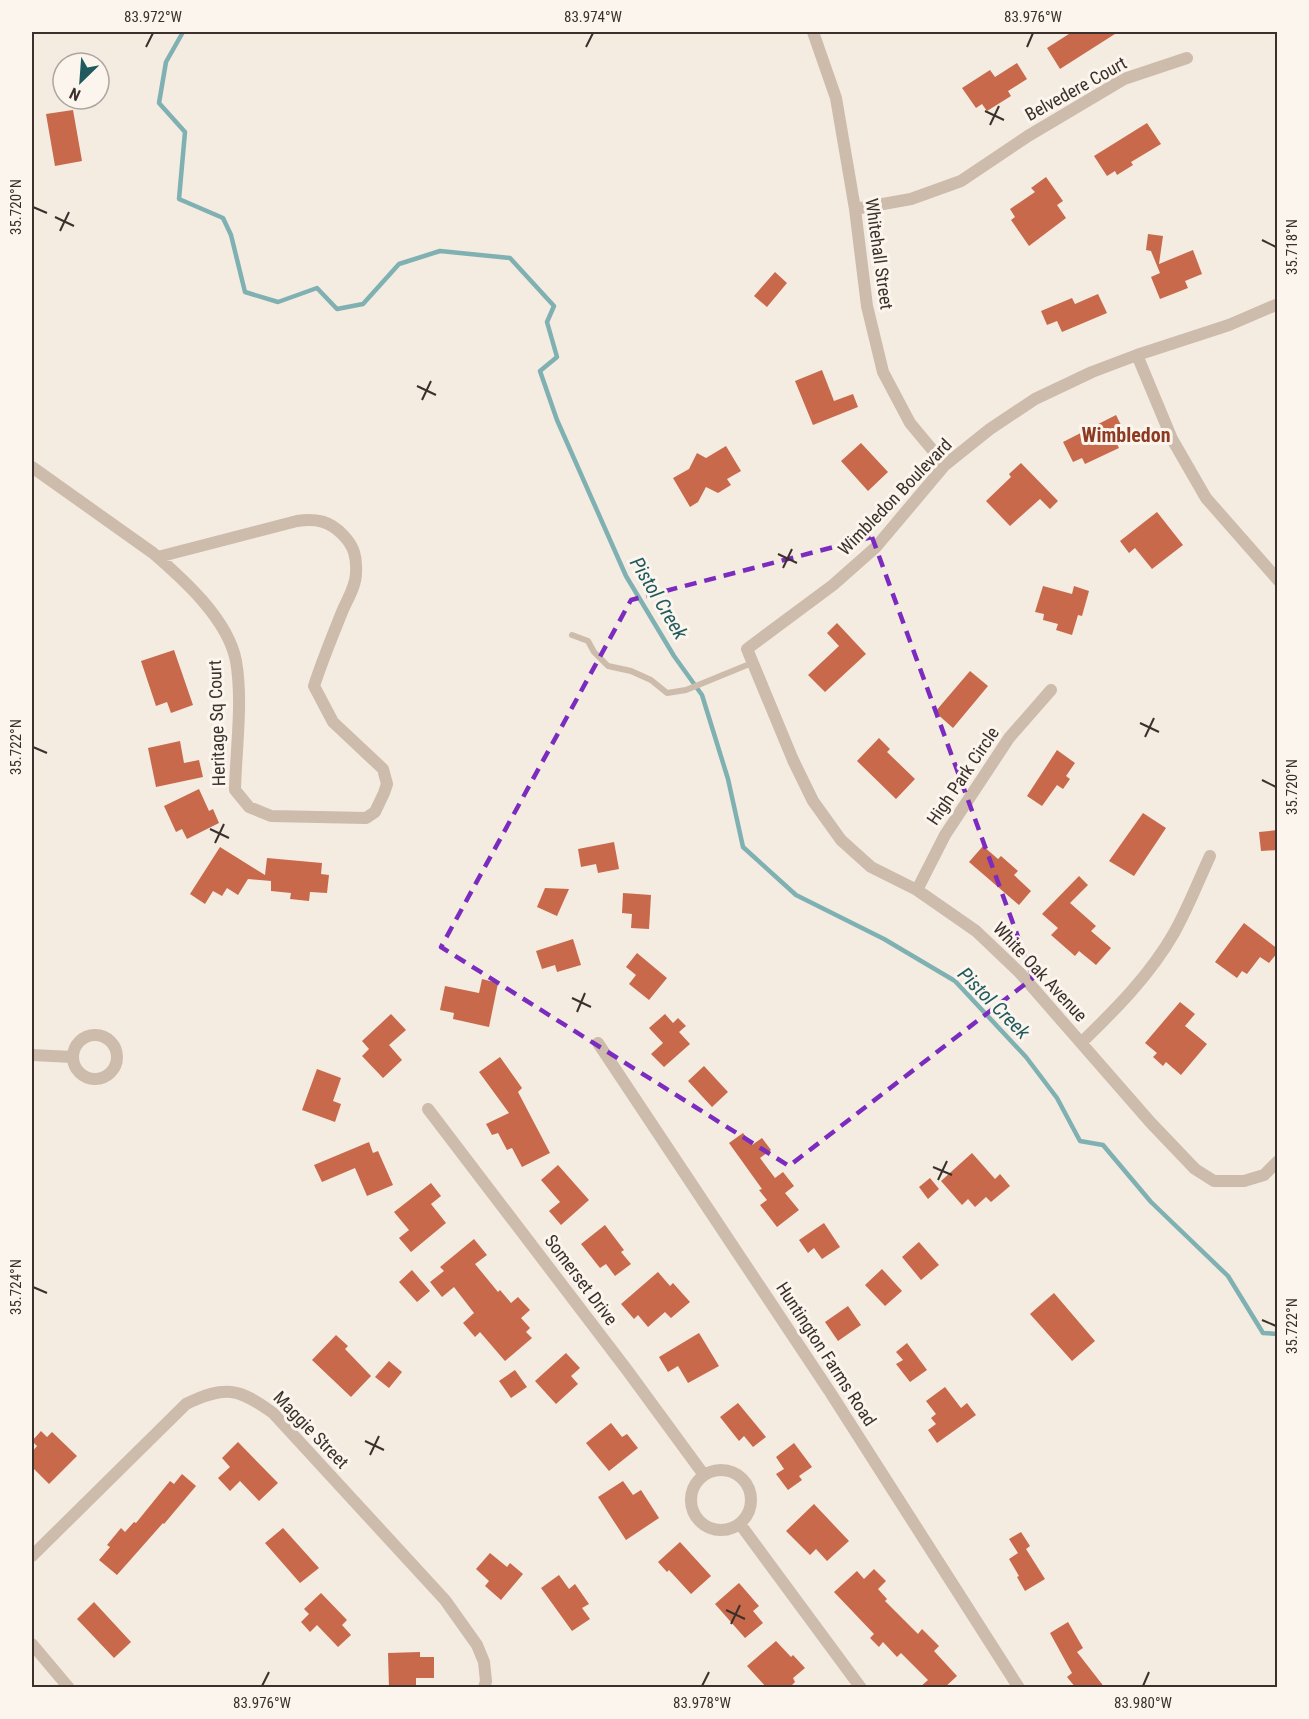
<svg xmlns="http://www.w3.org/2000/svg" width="1309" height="1719" font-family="'Roboto Condensed',sans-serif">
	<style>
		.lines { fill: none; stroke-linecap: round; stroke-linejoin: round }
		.stream { stroke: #7fb0b2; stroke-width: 4.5 }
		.building { fill: #c8694b }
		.service { stroke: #cdbbac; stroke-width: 6 }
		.minor { stroke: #cdbbac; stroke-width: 12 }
		.marked { fill: none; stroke: #7b2cbf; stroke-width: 4.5; stroke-dasharray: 12 8; stroke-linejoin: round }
		.ticks { fill: none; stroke: #3b302b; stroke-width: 2 }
		.labels { text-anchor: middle; stroke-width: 6; stroke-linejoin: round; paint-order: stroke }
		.street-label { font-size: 18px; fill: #3b302b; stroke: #fbf5ee }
		.neighbourhood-label { font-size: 20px; font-weight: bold; fill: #8c3b22; stroke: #fbf5ee }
		.water-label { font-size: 20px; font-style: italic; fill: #1f5a5e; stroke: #fbf5ee }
		.neatline { fill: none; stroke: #3b302b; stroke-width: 2 }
		.ticks-label { font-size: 15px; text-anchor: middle; fill: #3b302b }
	</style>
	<rect width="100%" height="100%" fill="#f4ebe1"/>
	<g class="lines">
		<!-- stream -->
		<path class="stream" d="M183,32L166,62L159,103L185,132L179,199L223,218L231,235L245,292L278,302L317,288L337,309L363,304L399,264L440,251L510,258L554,306L547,322L557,357L540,371L557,420L626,576L674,656L702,695L728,779L743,847L796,895L884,939L955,981L1026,1057L1057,1098L1080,1141L1103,1145L1151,1202L1228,1276L1263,1333L1278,1334"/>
	</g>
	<!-- building -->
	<path class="building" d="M1072,32H1118L1060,69L1047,48Z
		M1017,63L1027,79L1008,91L1011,96L987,111L982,104L976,108L962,88L990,70L995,77Z
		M73,110L82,161L55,166L46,114Z
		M1147,123L1161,144L1131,162L1133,165L1117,175L1115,171L1107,176L1094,156Z
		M1046,177L1063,201L1057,205L1066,218L1029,246L1011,220L1015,217L1010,209L1035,192L1031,188Z
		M1148,234L1163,236L1159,264L1193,250L1202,274L1185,281L1188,288L1160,299L1151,277L1160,273L1151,251L1146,250Z
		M775,272L787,283L767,307L754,296Z
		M1098,294L1107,313L1062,332L1057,321L1047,325L1041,311L1072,298L1075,304Z
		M822,370L834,401L853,394L858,407L813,425L795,381Z
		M1116,415L1127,437L1116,442L1119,448L1085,464L1082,458L1073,462L1063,442Z
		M861,443L888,472L868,491L841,461Z
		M726,446L741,471L727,479L731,485L718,493L706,487L698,502L690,507L673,478L689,469L697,453L706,458Z
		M1021,463L1058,501L1050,509L1040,499L1010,526L986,501L1011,477L1009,474Z
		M1157,512L1183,545L1152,569L1135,548L1129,553L1120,541Z
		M1043,586L1072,594L1074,586L1089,591L1082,616L1078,615L1072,635L1056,630L1058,624L1043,620L1044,614L1035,612Z
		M837,623L866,654L825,692L808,675L839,646L827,633Z
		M174,650L193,705L171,713L167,702L156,706L141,661Z
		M970,671L988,686L953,728L935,712Z
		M879,738L890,749L887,752L915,779L896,799L857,761Z
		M180,741L184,763L199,760L203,777L156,787L148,748Z
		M1057,750L1075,763L1066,776L1070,779L1063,789L1057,785L1042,806L1027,796Z
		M199,789L209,811L213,809L219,823L187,839L182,829L176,832L164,806Z
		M1143,813L1166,828L1134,876L1109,861Z
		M1278,830V850L1261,851L1259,832Z
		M614,842L619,869L598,873L596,864L581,867L578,849Z
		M983,846L998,859L1001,856L1018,871L1014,875L1031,891L1019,905L969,862Z
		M220,847L265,875L267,858L322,863L321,874L329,875L327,893L310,892L309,901L290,899L291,893L271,891V881L248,879L238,895L227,888L222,896L213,891L205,904L190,894Z
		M1079,876L1088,885L1070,903L1096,926L1091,931L1111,948L1096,965L1079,951L1075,956L1051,935L1058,928L1042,914Z
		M545,888L569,889L557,916L537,907Z
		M623,893L651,895L649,929L631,928L632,914L622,913Z
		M1244,923L1278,949V952L1269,963L1260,957L1247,974L1242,971L1237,978L1215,962Z
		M573,939L581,965L557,972L555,965L542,969L536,951Z
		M637,953L667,978L649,1000L629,984L636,975L626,967Z
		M482,979L498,983L489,1027L453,1019L454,1013L440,1010L445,986L479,993Z
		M1180,1002L1195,1014L1185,1026L1207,1044L1181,1075L1166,1062L1163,1066L1153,1057L1157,1053L1145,1043Z
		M391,1014L406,1030L389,1045L402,1060L383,1078L362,1056L369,1049L362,1041Z
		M665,1014L673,1023L678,1018L686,1026L679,1032L690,1044L664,1067L651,1054L663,1043L649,1028Z
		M500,1057L522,1088L518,1092L550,1153L522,1167L512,1148L507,1150L498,1133L492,1135L486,1124L509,1113L479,1072Z
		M704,1066L728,1092L712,1107L688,1081Z
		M317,1069L341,1078L333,1101L341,1104L335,1122L302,1110Z
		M743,1133L752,1145L762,1138L771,1150L760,1158L775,1178L783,1172L794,1186L785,1193L799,1210L777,1227L760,1205L767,1200L759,1190L762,1189L729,1143Z
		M369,1142L373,1153L378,1151L393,1185L367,1196L355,1168L322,1182L314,1165Z
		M972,1153L995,1179L1000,1174L1010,1186L991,1202L986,1197L975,1207L968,1199L962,1205L941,1181Z
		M558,1165L589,1200L561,1225L549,1211L560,1202L541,1180Z
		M930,1178L939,1189L928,1199L919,1187Z
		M431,1183L441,1196L431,1204L446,1223L411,1252L399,1238L409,1230L394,1212Z
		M824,1223L840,1247L822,1259L814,1248L808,1253L799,1240Z
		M605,1225L624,1250L621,1252L631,1264L615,1276L606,1264L600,1268L581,1244Z
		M474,1239L487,1255L475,1264L498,1292L500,1290L511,1303L518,1297L530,1310L521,1318L530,1328L526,1332L532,1338L505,1361L480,1332L475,1337L463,1323L474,1313L454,1287L442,1297L430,1282L444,1271L440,1267Z
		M919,1242L939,1265L921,1280L902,1257Z
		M882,1269L902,1291L885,1306L865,1285Z
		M412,1270L430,1291L417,1302L399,1282Z
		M658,1272L670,1286L673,1283L690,1302L671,1318L665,1312L648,1327L638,1315L634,1319L621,1304Z
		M1054,1293L1095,1341L1072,1361L1030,1314Z
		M848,1306L861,1325L838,1341L825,1322Z
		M699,1333L719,1366L688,1383L678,1366L668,1372L659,1357Z
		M336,1335L348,1346L345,1349L371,1376L351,1397L312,1360Z
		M907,1343L927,1370L910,1382L896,1364L903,1360L896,1352Z
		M566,1353L580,1368L571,1376L578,1384L556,1404L535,1381Z
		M389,1361L402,1372L389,1388L375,1377Z
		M515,1370L527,1387L511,1398L499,1381Z
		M945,1387L961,1408L967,1403L976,1415L937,1443L928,1430L936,1424L931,1418L936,1414L926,1401Z
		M738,1403L766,1437L753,1447L744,1436L739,1441L720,1417Z
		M611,1423L622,1437L627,1434L638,1448L609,1471L586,1443Z
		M41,1431L47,1437L52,1432L77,1456L49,1484L32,1467V1452L37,1446L32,1441Z
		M238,1442L278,1483L259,1501L240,1481L230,1491L218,1478L230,1467L222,1458Z
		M794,1443L812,1467L799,1476L802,1480L788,1490L776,1474L784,1469L776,1457Z
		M182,1474L196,1486L164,1524L163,1523L117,1575L99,1560L110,1547L107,1545L121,1528L125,1532L134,1522L136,1523L170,1481L174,1484Z
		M623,1481L633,1495L641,1490L659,1518L626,1540L598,1497Z
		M814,1504L849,1541L827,1561L816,1549L810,1555L786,1531Z
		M283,1528L319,1568L300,1583L265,1543Z
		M1021,1532L1030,1546L1026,1549L1045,1579L1025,1591L1017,1577L1019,1576L1009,1559L1018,1553L1009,1539Z
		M680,1542L711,1576L691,1594L669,1570L667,1572L658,1562Z
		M490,1553L507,1567L510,1563L523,1574L501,1600L485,1586L489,1581L476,1569Z
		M874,1569L886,1581L878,1589L887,1599L885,1601L918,1634L922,1629L939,1646L934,1651L957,1676L944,1688H919L928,1680L901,1653L897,1657L883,1642L879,1647L870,1638L874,1634L834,1592L857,1571L864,1579Z
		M559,1575L569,1589L575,1584L589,1604L582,1608L590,1619L572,1631L541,1588Z
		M739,1583L759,1606L753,1611L763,1623L745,1638L715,1604Z
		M321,1593L347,1620L342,1625L351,1635L338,1647L317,1625L310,1632L301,1622L309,1614L304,1609Z
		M94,1602L131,1642L114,1658L77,1619Z
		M1068,1622L1083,1648L1077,1652L1105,1688H1076L1067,1677L1072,1673L1050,1633Z
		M776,1641L791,1657L793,1655L805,1668L793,1678L795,1682L789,1688H767L747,1666Z
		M420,1652V1657H434V1678H416V1688H389L388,1653Z"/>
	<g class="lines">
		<!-- service -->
		<path class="service" d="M572,635L588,641L594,652L608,666L631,671L651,680L667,693L686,690L752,663"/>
		<!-- minor -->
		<path class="minor" d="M813,32L836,98L855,209L867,306L883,372L910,423L945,465
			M855,209L911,199L961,181L1028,136L1124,79L1187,58
			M1278,304L1229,325L1137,355L1092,372L1035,399L990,429L945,465L876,547L833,585L747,649L793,760L813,801L841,840L871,867L917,890L976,931L1020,973L1151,1123L1195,1169L1214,1181H1244L1264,1175L1278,1161
			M1137,355L1172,439L1206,498L1278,580
			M32,467L153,553C183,579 228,619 236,661C243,702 236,747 235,790L249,807L271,816L366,818L375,812L384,793L387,784L383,769L333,722L314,686C322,661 332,637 342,612C347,600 356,586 356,573C357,557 354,546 343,535C330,521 316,518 297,521L158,557
			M917,890L945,835L1009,738L1051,690
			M73 1057a22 22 0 1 1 44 0a22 22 0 1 1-44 0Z
			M598,1043L830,1392L1019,1688
			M1081,1043C1116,1009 1150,975 1174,933C1188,908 1198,882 1210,856
			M32,1055L73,1057
			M428,1109L627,1370L704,1475
			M691 1500a30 30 0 1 1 60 0a30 30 0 1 1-60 0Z
			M740,1524L861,1688
			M32,1556L186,1404C225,1385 239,1388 273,1413L445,1600L477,1645L484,1662L486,1681L484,1688
			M32,1644L69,1688"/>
	</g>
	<!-- marked area -->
	<path class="marked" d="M872,537L1033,978L789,1166L441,947L631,600Z"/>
	<!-- ticks -->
	<path class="ticks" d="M146,47L153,33M586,47L593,33M1027,47L1033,33M985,111L1004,120M990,125L999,106M33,207L47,213M55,217L74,226M60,231L69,212M1262,240L1276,247M417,386L436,395M422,400L431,381M778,554L797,563M783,568L792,549M1140,723L1159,732M1145,737L1154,718M33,747L47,753M1262,780L1276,787M210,829L229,838M215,843L224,824M572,998L591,1007M577,1012L585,993M933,1167L952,1175M938,1180L947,1161M33,1287L47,1293M1262,1320L1276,1326M365,1441L384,1450M370,1455L379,1436M726,1610L745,1619M731,1624L740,1605M262,1686L269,1672M702,1686L709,1672M1143,1686L1149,1672"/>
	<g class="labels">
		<!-- street labels -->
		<g class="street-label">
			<text transform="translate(1076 89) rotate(-29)" y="6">Belvedere Court</text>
			<text transform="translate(879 254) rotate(82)" y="6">Whitehall Street</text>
			<text transform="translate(895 497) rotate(-46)" y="6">Wimbledon Boulevard</text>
			<text transform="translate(217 723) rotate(-92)" y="6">Heritage Sq Court</text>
			<text transform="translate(963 776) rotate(-56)" y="6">High Park Circle</text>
			<text transform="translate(1040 972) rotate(47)" y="6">White Oak Avenue</text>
			<text transform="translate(581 1280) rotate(53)" y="6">Somerset Drive</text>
			<text transform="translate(826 1354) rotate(57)" y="6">Huntington Farms Road</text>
			<text transform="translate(311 1430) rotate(46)" y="6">Maggie Street</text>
		</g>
		<!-- neighbourhood labels -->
		<g class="neighbourhood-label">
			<text x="1126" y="442">Wimbledon</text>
		</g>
		<!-- water labels -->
		<g class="water-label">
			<text transform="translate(659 598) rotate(59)" y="7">Pistol Creek</text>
			<text transform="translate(994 1003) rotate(45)" y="7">Pistol Creek</text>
		</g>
	</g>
	<!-- border -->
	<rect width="1309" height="1719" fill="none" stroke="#fbf5ee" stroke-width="66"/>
	<!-- north arrow -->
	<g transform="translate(81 81) rotate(205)"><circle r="28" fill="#fbf5ee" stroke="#aea6a0" stroke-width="1.5"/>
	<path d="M0-4.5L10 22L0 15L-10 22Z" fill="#1f5a5e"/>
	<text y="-9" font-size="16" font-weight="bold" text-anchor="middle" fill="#3b302b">N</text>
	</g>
	<rect x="33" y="33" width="1243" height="1653" class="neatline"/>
	<g class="ticks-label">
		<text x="153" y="22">83.972°W</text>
		<text x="593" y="22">83.974°W</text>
		<text x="1033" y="22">83.976°W</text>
		<text transform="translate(16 207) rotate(-90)" y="5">35.720°N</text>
		<text transform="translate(1292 247) rotate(-90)" y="5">35.718°N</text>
		<text transform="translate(16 747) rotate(-90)" y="5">35.722°N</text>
		<text transform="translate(1292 787) rotate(-90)" y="5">35.720°N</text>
		<text transform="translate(16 1287) rotate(-90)" y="5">35.724°N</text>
		<text transform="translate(1292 1326) rotate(-90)" y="5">35.722°N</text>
		<text x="262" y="1708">83.976°W</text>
		<text x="702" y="1708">83.978°W</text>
		<text x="1143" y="1708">83.980°W</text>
	</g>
</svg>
